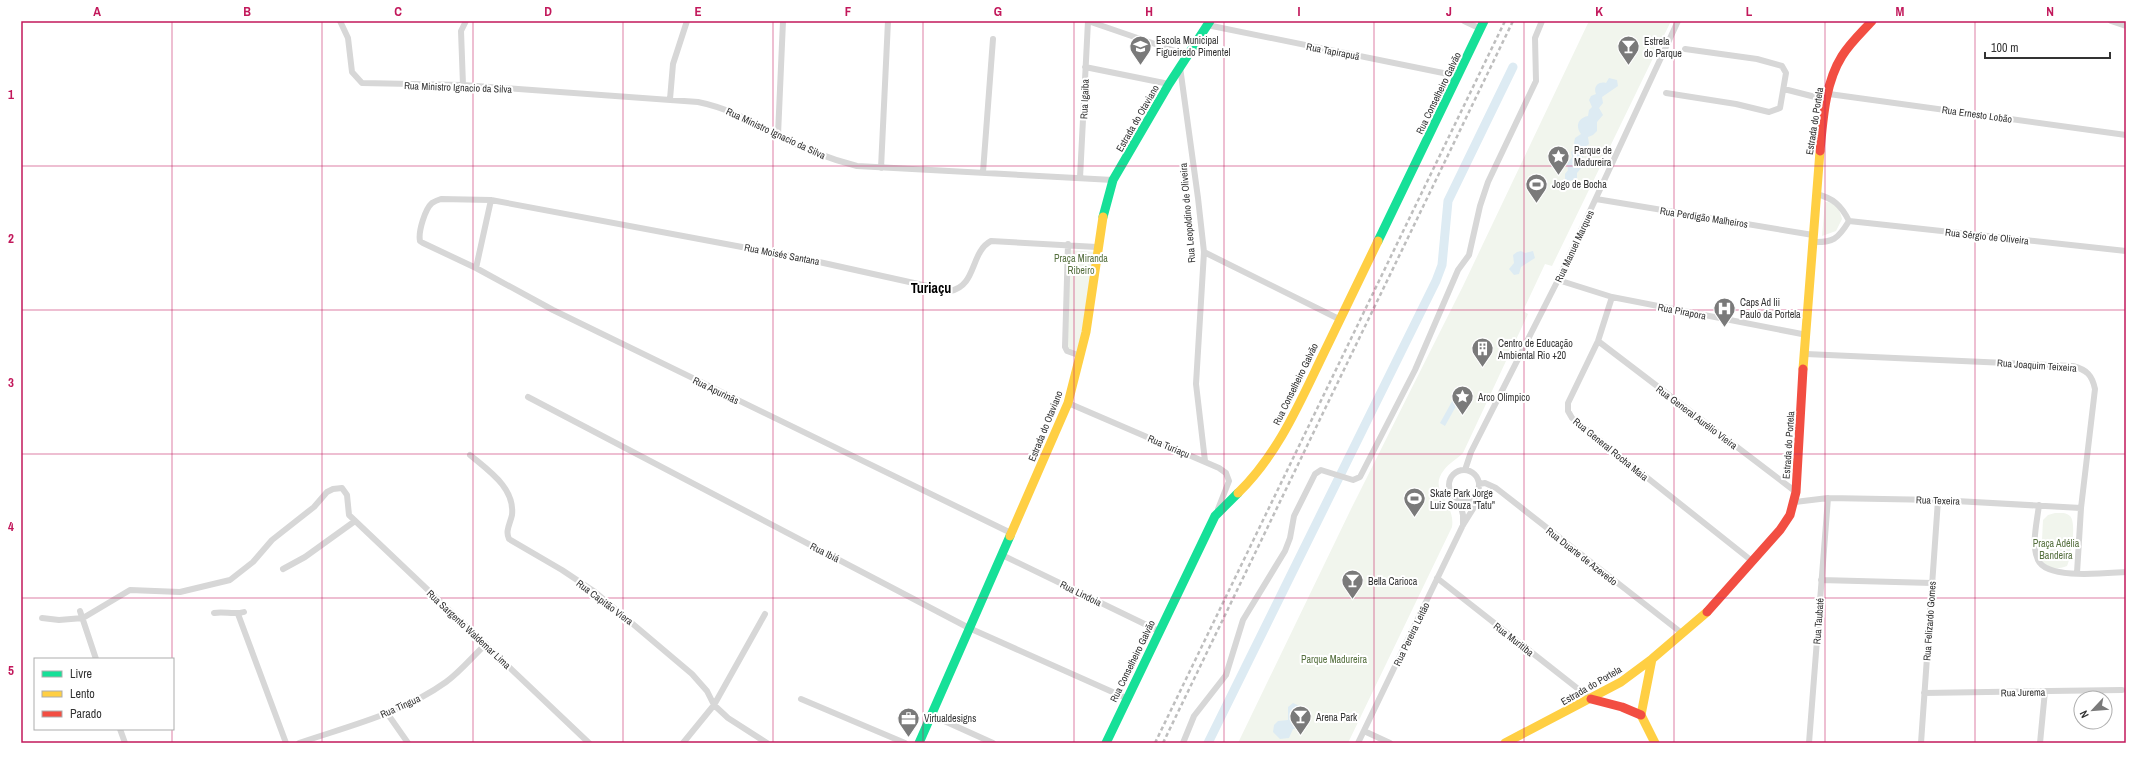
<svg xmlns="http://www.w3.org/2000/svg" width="2147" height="764" font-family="'Archivo Narrow',sans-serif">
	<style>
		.green { fill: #f1f5ed }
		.water { fill: #ddebf3 }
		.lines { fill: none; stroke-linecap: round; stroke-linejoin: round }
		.canal { stroke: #ddebf3; stroke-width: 9 }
		.street { stroke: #d7d7d7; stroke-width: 6 }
		.fast { stroke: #16e098; stroke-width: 9 }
		.slow { stroke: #ffcf43; stroke-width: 9 }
		.jam { stroke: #f24e42; stroke-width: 9 }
		.rail { stroke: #bebebe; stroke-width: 2.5; stroke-dasharray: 4 3; stroke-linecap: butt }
		.grid { fill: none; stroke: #c2185b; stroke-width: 1; stroke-opacity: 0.55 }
		.labels { text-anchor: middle; stroke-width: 4; stroke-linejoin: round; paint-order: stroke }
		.poi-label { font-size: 10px; fill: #333; stroke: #fff; text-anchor: start }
		.street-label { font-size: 10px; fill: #333; stroke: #fff }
		.park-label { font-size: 10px; fill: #56703f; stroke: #fff }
		.district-label { font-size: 14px; font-weight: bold; fill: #000; stroke: #fff }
		.neatline { fill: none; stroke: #c2185b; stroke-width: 1.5 }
		.grid-label { font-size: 13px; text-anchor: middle; font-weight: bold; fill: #c2185b }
	</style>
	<rect width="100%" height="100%" fill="#fff"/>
	<!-- green -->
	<path class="green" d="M1589,21H1671L1552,266L1545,264L1523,311L1528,314L1463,453C1457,459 1449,463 1444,470C1427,491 1456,502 1452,527L1348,743H1238L1351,509L1463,286Z
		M1825,202C1835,202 1840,209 1842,219L1836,231L1822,236Z
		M1069,250L1095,252L1087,315L1077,351L1067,349Z
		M2055,513C2061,513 2066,512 2070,516C2077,523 2071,558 2067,566C2056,570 2048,569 2041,560L2043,520L2048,515Z"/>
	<!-- water -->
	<path class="water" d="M1609,78L1617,80L1618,86L1602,97L1603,103L1599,108L1603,115L1597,122V131L1593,135L1588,137L1589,144L1582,149L1584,154L1581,160L1582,167L1577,173V179L1568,181L1565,179V174L1568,170L1567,164L1572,157L1571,152L1576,147L1574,143L1575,138L1581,134C1575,126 1578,118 1588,116L1589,110L1592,107L1589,100L1591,96L1596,94C1593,87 1598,81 1606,83Z
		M1521,251L1525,253L1533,251L1535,258L1521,267L1519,274L1514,275L1509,269L1514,263L1513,255L1517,252Z
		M1455,396L1460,399L1445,426L1440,423Z
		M1293,703L1302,707L1303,723L1301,728L1293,729L1289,738L1280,739L1273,732L1274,725L1278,721L1288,720V707Z"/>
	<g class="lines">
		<!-- canal -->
		<path class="canal" d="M1208,743L1436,281L1442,265L1448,201L1513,67"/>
		<!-- street -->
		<path class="street" d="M340,21L348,38L352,72L362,83L463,85L698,102C728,108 750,121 777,135C802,148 829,159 857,166L1113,180
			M1088,21L1187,55
			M1464,21L1481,29
			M2111,21L2126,26
			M1207,25L1458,76
			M1085,67L1169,84
			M1180,67L1198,198L1204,252L1196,384L1205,461
			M463,85L461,31L466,21
			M1784,89L1827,100
			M1666,93L1736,104L1769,112L1780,108L1786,73L1782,66L1757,59L1685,49
			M1829,94L2126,135
			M670,99L673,64L687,21
			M778,135L783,21
			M881,168L888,21
			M983,172L993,39
			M1080,178L1088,21
			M1816,194C1833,198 1841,205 1849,221
			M1596,199L1813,235
			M1849,221L2126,251
			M1812,242C1833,243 1838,239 1849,221
			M1068,244L1065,347L1067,351L1081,356
			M1204,252L1339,319
			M476,268L491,200
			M1558,280L1612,297L1807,335
			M1612,297L1598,341L1568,403V411L1572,418L1752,561
			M1598,341L1796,492
			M1806,354L2073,366C2087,370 2092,375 2095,389L2081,508L2077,573
			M528,397L969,628L1126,698
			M1068,403L1219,468L1226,473L1229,481L1218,509
			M470,455C489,471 515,488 512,515C510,524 505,531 509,539L562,570L595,592L692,674L707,691L714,705L728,718L767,743
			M1465,470L1471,452L1558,280L1678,21
			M1449 485a15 15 0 1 1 30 0a15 15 0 1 1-30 0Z
			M1479,484L1485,483L1496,488L1683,634
			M1459,499L1463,515V525
			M1795,502L1828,498L1938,500L2081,508
			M2039,505C2037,522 2031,545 2038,560C2047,580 2106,573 2126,572
			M1011,533L553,310L476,268L423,243L420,241C418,232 425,209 432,203C435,201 438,200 441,199L491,200L801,258L950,291C977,286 970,252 991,241L1097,247
			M1002,555L1159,631
			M283,569L305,557L355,521
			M1437,578L1591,699
			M1821,580L1932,583
			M80,611L96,659
			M214,613C224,611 234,615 244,612
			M238,614L286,743
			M42,618L59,620L83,618L130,590L180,592L230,580L253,562L272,540L314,507L327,492L333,489L342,488L347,495L349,515L589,743
			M1924,693L2122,690
			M801,699L905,743
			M387,713L408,743
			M931,715L993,743
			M120,729L125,743
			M1364,731L1390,743
			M299,743C349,726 403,713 446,682C460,672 473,656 486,644
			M683,743L714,705L765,614
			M1183,743L1194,716L1226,675L1243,620L1285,551L1290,538L1294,516L1315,474L1321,470L1353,480L1360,477L1415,370L1458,270L1469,255L1480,206L1488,182L1536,81L1535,38L1542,21
			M1358,743L1463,525L1473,509L1476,494
			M1809,743L1828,498
			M1921,743L1938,500
			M2040,743L2045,691"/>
		<!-- fast -->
		<path class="fast" d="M1103,217L1113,180L1169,84L1210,21
			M1378,241L1484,21
			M919,743L1010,536
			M1106,743L1215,516L1238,493"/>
		<!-- slow -->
		<path class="slow" d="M1803,369L1820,151
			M1238,493C1275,457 1296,411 1318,365C1338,324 1358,282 1378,241
			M1010,536L1068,403L1086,332L1103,217
			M1652,659L1641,715L1655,743
			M1505,743L1621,682L1652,659L1707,612"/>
		<!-- jam -->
		<path class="jam" d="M1820,151C1823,119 1825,83 1842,56C1850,43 1862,32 1872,21
			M1707,612L1780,530L1790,515L1796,492L1803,369
			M1591,699L1622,707L1641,715"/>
		<!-- rail -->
		<path class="rail" d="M1155,743L1505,21
			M1163,743L1513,21"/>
	</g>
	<!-- grid -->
	<path class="grid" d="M172,21V659M322,21V743M473,21V743M623,21V743M773,21V743M923,21V743M1074,21V743M1224,21V743M1374,21V743M1524,21V743M1674,21V743M1825,21V743M1975,21V743M21,166H2126M21,310H2126M21,454H2126M21,598H2126M172,729V743"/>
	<!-- icons -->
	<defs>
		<symbol id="school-pin" viewBox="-11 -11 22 30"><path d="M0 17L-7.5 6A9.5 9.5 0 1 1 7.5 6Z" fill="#7a7a7a" stroke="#fff"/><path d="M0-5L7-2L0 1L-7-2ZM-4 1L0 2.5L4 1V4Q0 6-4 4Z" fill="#fff"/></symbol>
		<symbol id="bar-pin" viewBox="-11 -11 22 30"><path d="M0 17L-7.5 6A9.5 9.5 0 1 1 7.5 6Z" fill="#7a7a7a" stroke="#fff"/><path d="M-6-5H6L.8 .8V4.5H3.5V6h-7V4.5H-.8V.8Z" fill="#fff"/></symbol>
		<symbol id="sight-pin" viewBox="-11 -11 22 30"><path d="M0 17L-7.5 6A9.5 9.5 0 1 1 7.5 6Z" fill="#7a7a7a" stroke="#fff"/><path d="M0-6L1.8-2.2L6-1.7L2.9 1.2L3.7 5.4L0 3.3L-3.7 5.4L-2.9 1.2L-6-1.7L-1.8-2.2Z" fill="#fff"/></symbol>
		<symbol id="stadium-pin" viewBox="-11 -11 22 30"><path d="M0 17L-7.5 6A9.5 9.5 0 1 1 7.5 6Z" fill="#7a7a7a" stroke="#fff"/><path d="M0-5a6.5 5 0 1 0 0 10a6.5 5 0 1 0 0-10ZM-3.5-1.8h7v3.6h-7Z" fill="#fff"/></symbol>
		<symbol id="hospital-pin" viewBox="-11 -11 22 30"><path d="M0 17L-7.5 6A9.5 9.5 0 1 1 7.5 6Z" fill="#7a7a7a" stroke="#fff"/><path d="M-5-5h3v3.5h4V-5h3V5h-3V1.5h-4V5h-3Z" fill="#fff"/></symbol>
		<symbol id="building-pin" viewBox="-11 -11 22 30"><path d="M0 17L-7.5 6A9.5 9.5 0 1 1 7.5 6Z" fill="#7a7a7a" stroke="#fff"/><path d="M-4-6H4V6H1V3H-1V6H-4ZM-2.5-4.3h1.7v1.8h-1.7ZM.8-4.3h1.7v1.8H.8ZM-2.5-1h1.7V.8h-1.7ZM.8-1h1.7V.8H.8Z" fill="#fff"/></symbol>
		<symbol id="office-pin" viewBox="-11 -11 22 30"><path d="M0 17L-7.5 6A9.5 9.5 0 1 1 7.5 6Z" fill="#7a7a7a" stroke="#fff"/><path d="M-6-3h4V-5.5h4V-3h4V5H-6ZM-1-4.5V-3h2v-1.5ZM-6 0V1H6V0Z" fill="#fff"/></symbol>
	</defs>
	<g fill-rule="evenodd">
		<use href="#school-pin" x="1128" y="34" width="25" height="34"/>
		<use href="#bar-pin" x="1616" y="34" width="25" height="34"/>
		<use href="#sight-pin" x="1546" y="144" width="25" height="34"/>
		<use href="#stadium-pin" x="1524" y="172" width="25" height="34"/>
		<use href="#hospital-pin" x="1712" y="296" width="25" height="34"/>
		<use href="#building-pin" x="1470" y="336" width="25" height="34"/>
		<use href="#sight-pin" x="1450" y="384" width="25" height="34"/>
		<use href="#stadium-pin" x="1402" y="486" width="25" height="34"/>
		<use href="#bar-pin" x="1340" y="568" width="25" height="34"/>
		<use href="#bar-pin" x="1288" y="704" width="25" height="34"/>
		<use href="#office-pin" x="896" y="706" width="25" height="34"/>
	</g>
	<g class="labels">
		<!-- poi labels -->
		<g class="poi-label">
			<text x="1156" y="44">Escola Municipal<tspan x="1156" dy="12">Figueiredo Pimentel</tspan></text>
			<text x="1644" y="45">Estrela<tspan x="1644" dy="12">do Parque</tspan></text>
			<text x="1574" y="154">Parque de<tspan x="1574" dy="12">Madureira</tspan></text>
			<text x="1552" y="188">Jogo de Bocha</text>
			<text x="1740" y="306">Caps Ad Iii<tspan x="1740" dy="12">Paulo da Portela</tspan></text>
			<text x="1498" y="347">Centro de Educação<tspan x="1498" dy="12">Ambiental Rio +20</tspan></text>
			<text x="1478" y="401">Arco Olímpico</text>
			<text x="1430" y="497">Skate Park Jorge<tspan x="1430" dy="12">Luiz Souza "Tatu"</tspan></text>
			<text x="1368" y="585">Bella Carioca</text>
			<text x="1316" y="721">Arena Park</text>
			<text x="924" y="722">Virtualdesigns</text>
		</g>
		<!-- street labels -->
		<g class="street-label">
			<text transform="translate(1333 51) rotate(11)" y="4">Rua Tapirapuã</text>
			<text transform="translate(458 87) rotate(2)" y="4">Rua Ministro Ignacio da Silva</text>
			<text transform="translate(1438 93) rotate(-64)" y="4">Rua Conselheiro Galvão</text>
			<text transform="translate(1084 99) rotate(-88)" y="4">Rua Igaiba</text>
			<text transform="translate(1977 114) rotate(8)" y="4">Rua Ernesto Lobão</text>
			<text transform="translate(1137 118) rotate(-60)" y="4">Estrada do Otaviano</text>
			<text transform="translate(1814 121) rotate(-81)" y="4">Estrada do Portela</text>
			<text transform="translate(776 133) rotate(25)" y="4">Rua Ministro Ignacio da Silva</text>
			<text transform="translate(1187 213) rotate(-95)" y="4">Rua Leopoldino de Oliveira</text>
			<text transform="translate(1704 217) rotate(9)" y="4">Rua Perdigão Malheiros</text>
			<text transform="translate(1987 236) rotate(6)" y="4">Rua Sérgio de Oliveira</text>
			<text transform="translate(1574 246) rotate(-65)" y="4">Rua Manuel Marques</text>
			<text transform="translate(782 254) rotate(11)" y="4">Rua Moisés Santana</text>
			<text transform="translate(1682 311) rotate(11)" y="4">Rua Pirapora</text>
			<text transform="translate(2037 365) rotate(4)" y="4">Rua Joaquim Teixeira</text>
			<text transform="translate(1295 384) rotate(-64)" y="4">Rua Conselheiro Galvão</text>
			<text transform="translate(716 390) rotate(26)" y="4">Rua Apurinãs</text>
			<text transform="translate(1697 417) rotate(37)" y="4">Rua General Aurélio Vieira</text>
			<text transform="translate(1045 426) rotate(-68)" y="4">Estrada do Otaviano</text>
			<text transform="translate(1788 445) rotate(-86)" y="4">Estrada do Portela</text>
			<text transform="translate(1169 446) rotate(23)" y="4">Rua Turiaçu</text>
			<text transform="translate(1611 449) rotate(39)" y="4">Rua General Rocha Maia</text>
			<text transform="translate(1938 500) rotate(2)" y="4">Rua Texeira</text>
			<text transform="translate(825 552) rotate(27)" y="4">Rua Ibiá</text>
			<text transform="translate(1582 556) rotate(38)" y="4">Rua Duarte de Azevedo</text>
			<text transform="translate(1081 593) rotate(26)" y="4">Rua Lindoia</text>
			<text transform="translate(605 602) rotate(37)" y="4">Rua Capitão Viera</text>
			<text transform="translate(1818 621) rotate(-86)" y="4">Rua Taubaté</text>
			<text transform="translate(1929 621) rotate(-86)" y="4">Rua Felizardo Gomes</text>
			<text transform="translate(469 629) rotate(43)" y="4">Rua Sargento Waldemar Lima</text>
			<text transform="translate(1411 634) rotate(-64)" y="4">Rua Pereira Leitão</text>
			<text transform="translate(1514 639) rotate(38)" y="4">Rua Muritiba</text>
			<text transform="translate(1132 661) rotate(-64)" y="4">Rua Conselheiro Galvão</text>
			<text transform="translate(1591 685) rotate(-30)" y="4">Estrada do Portela</text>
			<text transform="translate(2023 692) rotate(-1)" y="4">Rua Jurema</text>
			<text transform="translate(400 706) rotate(-24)" y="4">Rua Tingua</text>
		</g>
		<!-- park labels -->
		<g class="park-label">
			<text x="1081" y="262">Praça Miranda<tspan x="1081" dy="12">Ribeiro</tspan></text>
			<text x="2056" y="547">Praça Adélia<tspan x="2056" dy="12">Bandeira</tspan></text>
			<text x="1334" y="663">Parque Madureira</text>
		</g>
		<!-- district labels -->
		<g class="district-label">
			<text x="931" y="293">Turiaçu</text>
		</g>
	</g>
	<!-- border -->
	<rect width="2147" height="764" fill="none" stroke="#ffffff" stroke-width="44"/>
	<!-- legend -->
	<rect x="34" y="658" width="140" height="72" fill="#ffffff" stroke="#adadad"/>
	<rect x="42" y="671" width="20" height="6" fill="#16e098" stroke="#adadad"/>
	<text x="70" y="678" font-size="12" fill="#333333">Livre</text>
	<rect x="42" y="691" width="20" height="6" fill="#ffcf43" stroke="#adadad"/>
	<text x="70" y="698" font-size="12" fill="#333333">Lento</text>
	<rect x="42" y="711" width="20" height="6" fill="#f24e42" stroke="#adadad"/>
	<text x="70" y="718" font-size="12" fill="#333333">Parado</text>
	<!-- north arrow -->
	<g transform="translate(2093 710) rotate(244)"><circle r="19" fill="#ffffff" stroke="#adadad"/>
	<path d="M0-3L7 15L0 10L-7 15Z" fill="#7a7a7a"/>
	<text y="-6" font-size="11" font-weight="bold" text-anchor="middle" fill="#333333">N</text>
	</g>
	<!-- scale -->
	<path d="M1985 52v6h125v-6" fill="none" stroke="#333333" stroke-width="2"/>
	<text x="1991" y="52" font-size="12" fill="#333333" stroke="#ffffff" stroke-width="3" paint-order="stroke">100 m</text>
	<rect x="22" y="22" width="2103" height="720" class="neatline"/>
	<g class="grid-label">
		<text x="97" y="16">A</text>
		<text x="247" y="16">B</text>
		<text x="398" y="16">C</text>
		<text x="548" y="16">D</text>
		<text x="698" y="16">E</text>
		<text x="848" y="16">F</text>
		<text x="998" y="16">G</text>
		<text x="1149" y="16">H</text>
		<text x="1299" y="16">I</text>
		<text x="1449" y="16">J</text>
		<text x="1599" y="16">K</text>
		<text x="1749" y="16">L</text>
		<text x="1900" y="16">M</text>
		<text x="2050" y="16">N</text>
		<text x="11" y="99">1</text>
		<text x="11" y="243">2</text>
		<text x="11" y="387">3</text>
		<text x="11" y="531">4</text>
		<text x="11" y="675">5</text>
	</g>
</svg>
